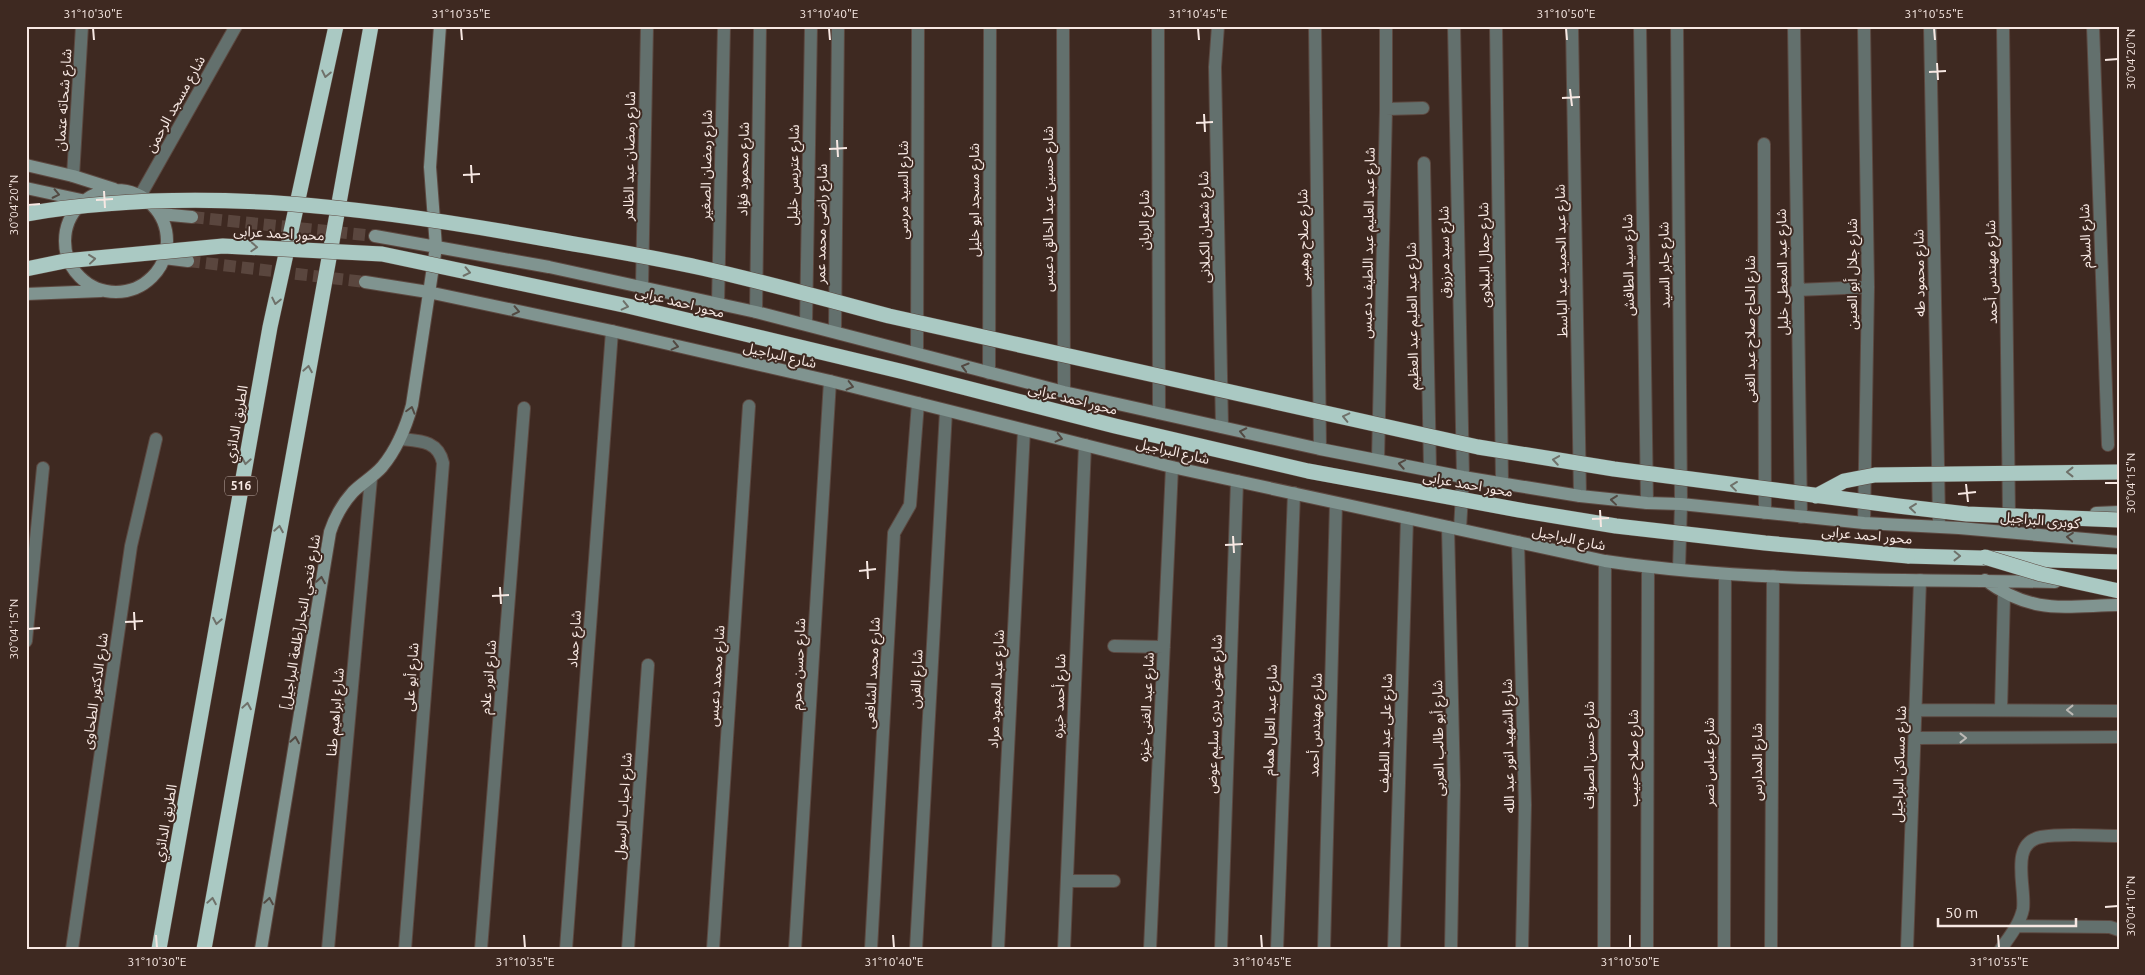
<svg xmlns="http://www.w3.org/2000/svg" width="2145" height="975" font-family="Ubuntu,'Noto Sans Arabic',sans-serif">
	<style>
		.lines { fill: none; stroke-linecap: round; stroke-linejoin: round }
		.secondary-tunnel { stroke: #5a463e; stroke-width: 12; stroke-dasharray: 12 6; stroke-linecap: butt }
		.street-casing { stroke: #5c4840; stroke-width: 14 }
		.secondary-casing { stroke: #5c4840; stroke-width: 14 }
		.highway-casing { stroke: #5c4840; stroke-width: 16 }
		.street { stroke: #63706d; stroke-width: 12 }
		.secondary { stroke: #809490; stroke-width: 12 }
		.highway { stroke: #aac9c3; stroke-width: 15 }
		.highway-bridge-casing { stroke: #5c4840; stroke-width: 16; stroke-linecap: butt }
		.highway-bridge { stroke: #aac9c3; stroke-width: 15 }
		.oneway { stroke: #6f716a }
		.oneway2 { stroke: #524942 }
		.oneway3 { stroke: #bcb8b4 }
		.ticks { fill: none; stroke: #f7e8e3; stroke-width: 2 }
		.labels { text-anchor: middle; stroke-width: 4; stroke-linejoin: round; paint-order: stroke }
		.shield { fill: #3e2921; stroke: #c0afa9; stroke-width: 1 }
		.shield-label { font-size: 12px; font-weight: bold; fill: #f7e8e3 }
		.street-label { font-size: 14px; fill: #f7e8e3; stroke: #3e2921 }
		.neatline { fill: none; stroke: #f7e8e3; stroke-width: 2 }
		.ticks-label { font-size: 12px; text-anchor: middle; fill: #f7e8e3 }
	</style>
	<rect width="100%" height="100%" fill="#3e2921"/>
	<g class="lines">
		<!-- secondary-tunnel -->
		<path class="secondary-tunnel" d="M192,217L375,236
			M188,261L365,282"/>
		<defs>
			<path id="street" d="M1063,26L1064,392
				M1158,26L1159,413
				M1218,26L1215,67L1222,427
				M1315,26L1320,449
				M1454,26L1463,477L1460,529
				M1496,26L1502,483
				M1572,26L1580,496
				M1640,26L1647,503
				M1677,26L1681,504L1679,569
				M1794,26L1801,517
				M1864,26L1868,287L1864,523
				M1930,26L1939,520
				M2003,26L2009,516
				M2093,26L2108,445
				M1386,109L1423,108
				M1764,144L1765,513
				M1424,163L1430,469
				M73,176L82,26
				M140,196L236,26
				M642,287L647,26
				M1796,290L1868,287
				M718,304L724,26
				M756,312L760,26
				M806,324L811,26
				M835,331L838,26
				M917,353L918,26
				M989,373L990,26
				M400,439C419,441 438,440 443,463L405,949
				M1378,460L1386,109V26
				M1448,527L1454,785L1451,949
				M1518,542L1525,805L1522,949
				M26,641L43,468
				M1114,646L1164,647
				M1915,710L2119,711
				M2001,710L2004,594
				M1915,738L2119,737
				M1067,881H1114
				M2017,926L2110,927L2119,930
				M72,949L131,546L156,439
				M328,949L371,478
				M481,949L524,408
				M566,949L612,331
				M628,949L648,665
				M713,949L749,406
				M795,949L830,381
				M871,949L894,533L910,505L918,403
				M916,949L946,411
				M998,949L1024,430
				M1064,949L1085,445
				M1150,949L1172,467
				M1221,949L1237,481
				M1277,949L1294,493
				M1324,949L1336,503
				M1394,949L1407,518
				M1604,949L1605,561
				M1647,949L1648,567
				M1724,949L1725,574
				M1771,949L1773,576
				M1907,949L1920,580
				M2001,949C2009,937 2020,924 2023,909C2026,887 2009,843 2041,837C2062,833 2097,836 2119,836"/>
			<path id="secondary" d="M26,165L73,176L114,189
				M26,188L86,201
				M65 241a51 51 0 1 1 102 0a51 51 0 1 1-102 0Z
				M160,214L192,217
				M375,236L549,267L756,312L1064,392L1320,449L1463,477L1580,496L1647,503L1681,504L1864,523L1959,528L2119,542
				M164,258L188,261
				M365,282L428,292L612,331L830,381L1172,467L1605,561C1754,583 1905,579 2055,582
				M26,294L101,291
				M2096,513L2119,512
				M1985,580C2033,615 2064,606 2119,605
				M261,949L330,532C335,517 342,504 353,492C362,483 373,477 382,467C397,449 406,427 412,405L436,247L430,167L440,26"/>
			<path id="highway" d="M1908,556L2119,562
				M159,949L270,327L336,26
				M204,949L371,26"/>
		</defs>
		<!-- street casing -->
		<use href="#street" class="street-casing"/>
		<!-- secondary casing -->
		<use href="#secondary" class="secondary-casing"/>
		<!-- highway casing -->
		<use href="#highway" class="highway-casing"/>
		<!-- street -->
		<use href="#street" class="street"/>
		<!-- secondary -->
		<use href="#secondary" class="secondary"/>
		<!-- highway -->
		<use href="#highway" class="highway"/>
		<defs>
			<path id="highway-bridge" d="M26,214C199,184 375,208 546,239C596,248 647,256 697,267C761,281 825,299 889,316L1478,447L1614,469L1898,506L1967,514L2119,520
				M26,269L65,261L223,246L382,254L628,306L904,372L1115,426L1308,471L1519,510L1616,526L1765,543L1908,556
				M1816,496L1844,481L1875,475L2119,472
				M1985,557L2041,574L2119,591"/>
		</defs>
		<!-- highway-bridge casing -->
		<use href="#highway-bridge" class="highway-bridge-casing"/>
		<!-- highway-bridge -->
		<use href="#highway-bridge" class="highway-bridge"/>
	</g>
	<!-- one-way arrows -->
	<defs><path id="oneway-chevron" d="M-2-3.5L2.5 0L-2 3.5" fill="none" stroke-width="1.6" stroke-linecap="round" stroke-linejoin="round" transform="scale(1.25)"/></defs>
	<g class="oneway">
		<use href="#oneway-chevron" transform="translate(326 74) rotate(102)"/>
		<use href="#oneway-chevron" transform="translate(254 247) rotate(3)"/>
		<use href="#oneway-chevron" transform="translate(92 259) rotate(-6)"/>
		<use href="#oneway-chevron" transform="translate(467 272) rotate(12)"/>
		<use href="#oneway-chevron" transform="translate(276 301) rotate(102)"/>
		<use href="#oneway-chevron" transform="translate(625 306) rotate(13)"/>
		<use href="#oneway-chevron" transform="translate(308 369) rotate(-80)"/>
		<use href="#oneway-chevron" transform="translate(1346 417) rotate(-167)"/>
		<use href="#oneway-chevron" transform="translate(1556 460) rotate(-171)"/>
		<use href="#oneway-chevron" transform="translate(246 461) rotate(100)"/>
		<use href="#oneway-chevron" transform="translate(2070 472) rotate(180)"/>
		<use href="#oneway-chevron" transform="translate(1734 486) rotate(-173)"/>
		<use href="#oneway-chevron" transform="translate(1913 508) rotate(-174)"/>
		<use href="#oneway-chevron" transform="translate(279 529) rotate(-80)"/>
		<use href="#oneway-chevron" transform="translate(1957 556) rotate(1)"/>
		<use href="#oneway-chevron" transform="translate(217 621) rotate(100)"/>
		<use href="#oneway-chevron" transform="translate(247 706) rotate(-80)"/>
		<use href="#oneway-chevron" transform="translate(212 901) rotate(-80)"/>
	</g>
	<g class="oneway2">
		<use href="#oneway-chevron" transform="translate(56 194) rotate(12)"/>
		<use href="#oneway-chevron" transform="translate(516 311) rotate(12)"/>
		<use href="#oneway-chevron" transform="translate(675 346) rotate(13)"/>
		<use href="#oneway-chevron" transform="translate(965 367) rotate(-164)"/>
		<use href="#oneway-chevron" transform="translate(850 386) rotate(14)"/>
		<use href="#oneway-chevron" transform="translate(411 410) rotate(-74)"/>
		<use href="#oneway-chevron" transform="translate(1243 432) rotate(-168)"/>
		<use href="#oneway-chevron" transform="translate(1059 438) rotate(14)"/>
		<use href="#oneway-chevron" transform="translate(1402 464) rotate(-170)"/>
		<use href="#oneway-chevron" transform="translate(1614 500) rotate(-174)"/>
		<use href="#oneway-chevron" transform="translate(2070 537) rotate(-175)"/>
		<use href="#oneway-chevron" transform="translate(321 580) rotate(-81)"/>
		<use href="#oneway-chevron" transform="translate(295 740) rotate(-81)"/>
		<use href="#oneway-chevron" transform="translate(269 901) rotate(-81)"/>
	</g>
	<g class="oneway3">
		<use href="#oneway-chevron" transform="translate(2070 710) rotate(-180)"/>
		<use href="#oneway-chevron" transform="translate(1963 738)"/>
	</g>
	<!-- ticks -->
	<path class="ticks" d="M93,28L94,40M461,28L462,40M829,28L830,40M1198,28L1199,40M1566,28L1567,40M1934,28L1935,40M2105,60L2118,59M1937,63L1938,80M1929,72L1946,71M1570,89L1572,106M1562,98L1580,97M1204,114L1205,132M1196,123L1213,122M837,140L838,157M829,149L847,148M471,165L472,183M463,175L480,174M104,191L105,208M96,200L113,199M28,205L40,204M2105,483H2118M1966,484L1968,502M1958,494L1976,492M1600,510L1601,527M1592,519L1609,518M1233,536L1234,553M1225,545L1243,544M867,561L868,579M859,571L876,569M500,587L501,604M492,596L509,595M134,612L135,630M125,622L143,621M28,629L40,628M2105,907L2118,906M156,935L157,948M524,935L525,948M893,935L894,948M1261,935L1262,948M1630,935V948M1998,935L1999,948"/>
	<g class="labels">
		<!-- shield labels -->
		<rect class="shield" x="225" y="476.5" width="32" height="19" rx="4"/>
		<g class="shield-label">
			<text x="241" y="490">516</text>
		</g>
		<!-- street labels -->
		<g class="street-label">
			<text transform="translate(63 100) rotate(-86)" y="5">شارع شحاته عتمان</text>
			<text transform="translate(175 104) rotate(-61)" y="5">شارع مسجد الرحمن</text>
			<text transform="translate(629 156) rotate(-89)" y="5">شارع رمضان عبد الظاهر</text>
			<text transform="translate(706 165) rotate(-89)" y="5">شارع رمضان الصغير</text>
			<text transform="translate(743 169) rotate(-89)" y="5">شارع محمود فؤاد</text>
			<text transform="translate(793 175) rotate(-89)" y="5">شارع عتريس خليل</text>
			<text transform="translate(903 190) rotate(-90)" y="5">شارع السيد مرسى</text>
			<text transform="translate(974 200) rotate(-90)" y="5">شارع مسجد ابو خليل</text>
			<text transform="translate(1048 209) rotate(-90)" y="5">شارع حسين عبد الخالق دعبس</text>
			<text transform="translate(1144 220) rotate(-90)" y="5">شارع الريان</text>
			<text transform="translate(821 224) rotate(-89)" y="5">شارع راضى محمد عمر</text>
			<text transform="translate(1204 227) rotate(-91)" y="5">شارع شعبان الكيلانى</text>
			<text transform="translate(279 233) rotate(3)" y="5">محور احمد عرابى</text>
			<text transform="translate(2085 236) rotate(-92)" y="5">شارع السلام</text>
			<text transform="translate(1303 238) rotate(-91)" y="5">شارع صلاح وهيبى</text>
			<text transform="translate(1368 243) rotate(-89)" y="5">شارع عبد العليم عبد اللطيف دعبس</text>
			<text transform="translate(1444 252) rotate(-91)" y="5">شارع سيد مرزوق</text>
			<text transform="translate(1484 255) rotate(-91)" y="5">شارع جمال الببلاوى</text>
			<text transform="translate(1561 261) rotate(-91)" y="5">شارع عبد الحميد عبد الباسط</text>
			<text transform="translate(1628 265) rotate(-91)" y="5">شارع سيد الطافش</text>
			<text transform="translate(1664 265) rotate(-91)" y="5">شارع جابر السيد</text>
			<text transform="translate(1782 272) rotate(-91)" y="5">شارع عبد المعطى خليل</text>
			<text transform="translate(1991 272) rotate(-91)" y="5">شارع مهندس أحمد</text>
			<text transform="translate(1919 273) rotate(-91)" y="5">شارع محمود طه</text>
			<text transform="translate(1852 274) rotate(-90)" y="5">شارع جلال أبو العنين</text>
			<text transform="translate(680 302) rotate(14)" y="5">محور احمد عرابى</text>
			<text transform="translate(1412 316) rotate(-91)" y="5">شارع عبد العليم عبد العظيم</text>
			<text transform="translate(1750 329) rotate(-90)" y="5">شارع الحاج صلاح عبد الغنى</text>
			<text transform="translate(780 355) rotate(13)" y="5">شارع البراجيل</text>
			<text transform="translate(1073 399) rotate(14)" y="5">محور احمد عرابى</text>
			<text transform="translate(236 424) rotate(-80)" y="5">الطريق الدائري</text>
			<text transform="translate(1173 451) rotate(13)" y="5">شارع البراجيل</text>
			<text transform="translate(1468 484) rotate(10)" y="5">محور احمد عرابى</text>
			<text transform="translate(2040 520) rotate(5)" y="5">كوبرى البراجيل</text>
			<text transform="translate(1867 535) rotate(5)" y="5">محور احمد عرابى</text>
			<text transform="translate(1569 538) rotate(12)" y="5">شارع البراجيل</text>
			<text transform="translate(300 622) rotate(-80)" y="5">شارع فتحي النجار[طلعة البراجيل]</text>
			<text transform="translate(574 639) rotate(-86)" y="5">شارع حماد</text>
			<text transform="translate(798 664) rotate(-87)" y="5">شارع حسن محرم</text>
			<text transform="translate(872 673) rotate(-87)" y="5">شارع محمد الشافعى</text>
			<text transform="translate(716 676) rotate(-86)" y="5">شارع محمد دعبس</text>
			<text transform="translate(411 677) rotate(-86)" y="5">شارع أبو على</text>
			<text transform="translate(488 677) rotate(-85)" y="5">شارع انور علام</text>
			<text transform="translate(916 679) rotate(-87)" y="5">شارع الفرن</text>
			<text transform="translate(996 689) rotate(-87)" y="5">شارع عبد المعبود مراد</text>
			<text transform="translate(95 691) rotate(-82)" y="5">شارع الدكتور الطحاوى</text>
			<text transform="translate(1059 696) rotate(-88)" y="5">شارع أحمد خيزه</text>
			<text transform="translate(1146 707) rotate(-87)" y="5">شارع عبد الغنى خيزه</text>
			<text transform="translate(335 712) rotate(-85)" y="5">شارع ابراهيم طنا</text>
			<text transform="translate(1214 714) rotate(-88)" y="5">شارع عوض بدرى سليم عوض</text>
			<text transform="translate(1270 720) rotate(-88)" y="5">شارع عبد العال همام</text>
			<text transform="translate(1315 725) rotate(-88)" y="5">شارع مهندس أحمد</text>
			<text transform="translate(1385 733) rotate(-88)" y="5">شارع على عبد اللطيف</text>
			<text transform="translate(1438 738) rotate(-91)" y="5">شارع أبو طالب العربى</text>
			<text transform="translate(1508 746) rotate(-91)" y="5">شارع الشهيد انور عبد الله</text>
			<text transform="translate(1589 755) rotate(-90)" y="5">شارع حسن الصواف</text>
			<text transform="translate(1633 758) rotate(-90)" y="5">شارع صلاح حبيب</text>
			<text transform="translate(1709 762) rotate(-90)" y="5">شارع عباس نصر</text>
			<text transform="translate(1757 762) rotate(-90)" y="5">شارع المدارس</text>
			<text transform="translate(1899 764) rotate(-88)" y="5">شارع مساكن البراجيل</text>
			<text transform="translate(623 806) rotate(-86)" y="5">شارع احباب الرسول</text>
			<text transform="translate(165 823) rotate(-80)" y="5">الطريق الدائري</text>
		</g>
	</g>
	<!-- border -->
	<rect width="2145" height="975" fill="none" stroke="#3e2921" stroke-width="55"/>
	<!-- scale -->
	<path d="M1938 918v8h138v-8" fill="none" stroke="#f7e8e3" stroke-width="2.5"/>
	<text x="1945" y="918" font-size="15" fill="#f7e8e3" stroke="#3e2921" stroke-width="4" paint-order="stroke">50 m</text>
	<rect x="28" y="28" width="2090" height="920" class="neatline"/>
	<g class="ticks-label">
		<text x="93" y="18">31°10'30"E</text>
		<text x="461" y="18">31°10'35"E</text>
		<text x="829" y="18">31°10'40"E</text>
		<text x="1198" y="18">31°10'45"E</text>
		<text x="1566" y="18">31°10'50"E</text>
		<text x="1934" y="18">31°10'55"E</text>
		<text transform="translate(2131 59) rotate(-90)" y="4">30°04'20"N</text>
		<text transform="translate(14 205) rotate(-90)" y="4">30°04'20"N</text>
		<text transform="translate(2131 483) rotate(-90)" y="4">30°04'15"N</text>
		<text transform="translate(14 629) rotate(-90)" y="4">30°04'15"N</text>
		<text transform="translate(2131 906) rotate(-90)" y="4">30°04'10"N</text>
		<text x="157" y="966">31°10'30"E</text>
		<text x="525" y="966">31°10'35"E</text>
		<text x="894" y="966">31°10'40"E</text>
		<text x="1262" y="966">31°10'45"E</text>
		<text x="1630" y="966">31°10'50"E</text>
		<text x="1999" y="966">31°10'55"E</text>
	</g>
</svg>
